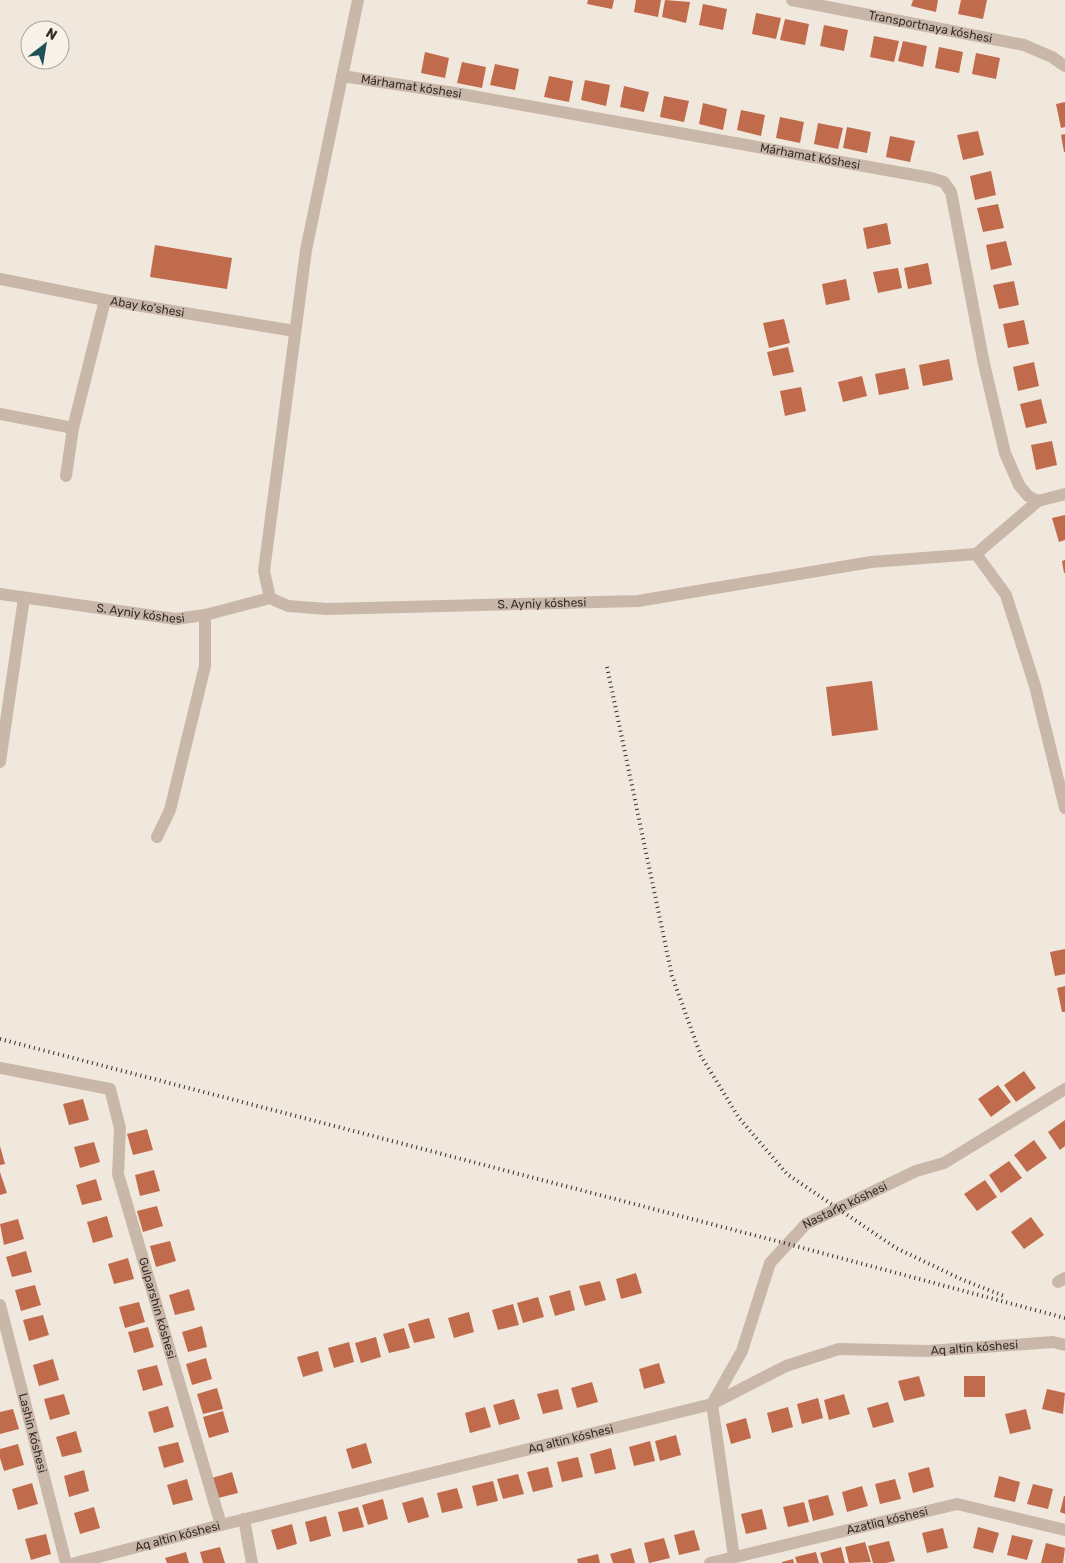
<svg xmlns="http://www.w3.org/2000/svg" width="1065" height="1563" font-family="Rubik,sans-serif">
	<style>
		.building { fill: #c06b4c }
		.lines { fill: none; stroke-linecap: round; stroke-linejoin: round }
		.minor { stroke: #c9b8a9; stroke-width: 12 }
		.rail { stroke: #362d29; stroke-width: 4; stroke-dasharray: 1 4; stroke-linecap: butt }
		.labels { text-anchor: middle; stroke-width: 4.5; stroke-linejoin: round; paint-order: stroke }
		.street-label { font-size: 12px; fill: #362d29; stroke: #f9f2e9 }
	</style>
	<rect width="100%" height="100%" fill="#f1e8dd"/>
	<!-- building -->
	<path class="building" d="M588,0H614L612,9L587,4Z
		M636,0H661L658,17L634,12Z
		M665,0L690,2L686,23L662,17Z
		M913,0H938L936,12L911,6Z
		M961,0H987L983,19L958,14Z
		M703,4L727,9L723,30L699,25Z
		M756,13L781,18L776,39L752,34Z
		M785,19L809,24L805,45L780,40Z
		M824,25L848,30L844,51L820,46Z
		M874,36L899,41L894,62L870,57Z
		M903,41L927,46L923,67L898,61Z
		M939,47L963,52L959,73L935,68Z
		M425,52L449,58L445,78L421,73Z
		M976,53L1000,58L996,79L972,74Z
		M462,62L486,67L482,88L457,83Z
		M495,64L519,69L515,90L490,85Z
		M549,76L573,81L569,102L544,97Z
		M585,80L610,85L606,106L581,100Z
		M624,86L649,92L644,112L620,107Z
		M664,96L689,101L684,122L660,117Z
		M1065,102V127L1061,128L1056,104Z
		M703,103L727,109L723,130L699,124Z
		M741,110L765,115L761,136L737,130Z
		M780,117L804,122L800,143L776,138Z
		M818,123L843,128L838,149L814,144Z
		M847,127L871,132L867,153L843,148Z
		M978,131L984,155L963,160L957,135Z
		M1065,134V152H1064L1061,135Z
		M890,136L915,141L910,162L886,157Z
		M991,171L996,195L975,200L970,176Z
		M998,204L1004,228L983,232L977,208Z
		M887,223L891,244L867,249L863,228Z
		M1006,241L1012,265L991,270L986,245Z
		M155,245L232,258L227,289L150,277Z
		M928,263L932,284L908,289L904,268Z
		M898,268L902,288L878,293L873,272Z
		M846,279L850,300L826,305L822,284Z
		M1014,281L1019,305L999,309L993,285Z
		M784,319L790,343L769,348L763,323Z
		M1024,320L1029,344L1008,348L1003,324Z
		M788,347L794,372L773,376L767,352Z
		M949,359L953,380L923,386L919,365Z
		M1034,362L1039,386L1018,391L1013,367Z
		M905,368L909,389L879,395L875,374Z
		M862,376L867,396L843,402L838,382Z
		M801,387L806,411L785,416L780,391Z
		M1041,399L1047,423L1026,428L1020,404Z
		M1052,441L1057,465L1036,470L1031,445Z
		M1065,515V540L1059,542L1052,518Z
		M1065,560V573H1064L1062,561Z
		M872,681L878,730L832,736L826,687Z
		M1065,949V974L1055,976L1050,952Z
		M1065,986V1012H1062L1057,988Z
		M1024,1071L1036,1088L1016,1102L1004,1085Z
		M998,1085L1011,1102L991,1117L978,1099Z
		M83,1099L89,1120L69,1125L63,1104Z
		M1065,1120V1146L1060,1150L1048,1132Z
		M147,1129L153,1150L133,1155L127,1134Z
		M1034,1140L1047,1158L1027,1172L1014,1155Z
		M94,1142L100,1162L80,1168L74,1147Z
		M0,1146L5,1164L0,1165Z
		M1009,1161L1022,1178L1001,1193L989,1175Z
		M154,1170L160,1191L140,1196L135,1175Z
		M0,1172L7,1193L0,1195Z
		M96,1179L102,1200L82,1205L76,1185Z
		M985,1180L997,1197L977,1211L964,1194Z
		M157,1206L163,1226L143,1232L137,1211Z
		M107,1216L113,1237L93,1243L87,1222Z
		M1031,1217L1044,1235L1024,1249L1011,1232Z
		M18,1219L24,1239L4,1245L0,1224Z
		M170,1241L176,1261L156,1267L150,1246Z
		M26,1251L32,1272L12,1277L6,1257Z
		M128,1258L134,1279L114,1284L108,1264Z
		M636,1273L642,1293L621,1299L616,1279Z
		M600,1281L606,1300L585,1306L579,1286Z
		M35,1285L41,1305L21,1311L15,1290Z
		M189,1289L195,1310L175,1315L169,1295Z
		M570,1290L575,1310L555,1316L549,1296Z
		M538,1297L544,1317L523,1323L517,1303Z
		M139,1302L145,1322L125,1328L119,1307Z
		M513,1304L519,1325L498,1330L492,1310Z
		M469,1312L474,1332L454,1338L448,1318Z
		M43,1315L49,1335L29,1341L23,1320Z
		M429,1318L435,1338L414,1343L408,1324Z
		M202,1326L207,1347L188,1352L182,1332Z
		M148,1327L154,1347L134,1353L128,1332Z
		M404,1328L410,1348L389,1353L383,1334Z
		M376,1337L381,1357L361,1363L355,1343Z
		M349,1342L354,1362L334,1368L328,1348Z
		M318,1351L323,1371L303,1377L297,1357Z
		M206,1358L212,1379L192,1385L186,1364Z
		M53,1359L59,1380L39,1386L33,1365Z
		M659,1363L665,1383L644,1389L639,1369Z
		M157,1365L163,1385L143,1391L137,1370Z
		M919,1376L925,1396L904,1401L898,1381Z
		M964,1376H985V1397H964Z
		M592,1382L598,1402L577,1408L571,1388Z
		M217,1388L223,1409L203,1414L197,1394Z
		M558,1389L563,1409L543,1414L537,1394Z
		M1047,1389L1065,1393L1063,1414L1042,1409Z
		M64,1394L70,1414L50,1420L44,1399Z
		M844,1394L850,1414L829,1420L824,1400Z
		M818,1398L823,1418L802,1424L797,1404Z
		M514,1399L520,1419L499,1425L493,1405Z
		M888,1402L894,1422L873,1428L867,1408Z
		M168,1406L174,1427L154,1433L148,1412Z
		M485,1407L491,1427L470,1433L465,1413Z
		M788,1407L793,1427L772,1433L767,1413Z
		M13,1409L19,1429L0,1434V1412Z
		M1026,1409L1031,1429L1010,1434L1005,1414Z
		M223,1411L229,1432L209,1438L203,1417Z
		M746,1418L751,1438L731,1444L726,1424Z
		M76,1431L82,1452L62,1457L56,1437Z
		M676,1435L681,1455L660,1461L655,1441Z
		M650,1441L655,1461L634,1466L629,1447Z
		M178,1442L184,1462L164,1468L158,1447Z
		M366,1443L372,1463L352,1469L346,1449Z
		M18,1444L24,1465L4,1471L0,1458V1449Z
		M611,1448L616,1469L595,1474L590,1454Z
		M578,1457L583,1477L562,1482L557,1462Z
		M548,1467L553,1487L533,1492L527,1472Z
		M929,1467L934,1487L913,1493L908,1473Z
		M84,1470L89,1491L69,1497L64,1476Z
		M232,1472L238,1493L218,1498L212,1478Z
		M518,1474L524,1494L503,1499L497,1479Z
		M999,1476L1020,1482L1015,1502L994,1497Z
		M187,1479L193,1500L173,1505L167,1485Z
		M895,1479L901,1499L880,1504L875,1484Z
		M493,1481L498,1501L477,1506L472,1486Z
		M32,1483L38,1504L18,1510L12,1489Z
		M1033,1484L1053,1489L1048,1509L1027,1504Z
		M862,1486L868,1506L847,1512L842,1492Z
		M457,1488L463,1508L442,1513L437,1493Z
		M828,1495L834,1515L813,1521L808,1500Z
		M1064,1496H1065V1514L1060,1512Z
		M423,1497L429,1517L408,1523L402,1503Z
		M383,1499L388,1519L368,1525L362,1505Z
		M804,1502L809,1522L788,1527L783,1507Z
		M94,1507L100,1528L80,1534L74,1513Z
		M358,1507L364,1527L343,1532L338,1512Z
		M762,1509L767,1529L746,1534L741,1514Z
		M326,1516L331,1536L310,1542L305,1522Z
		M292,1524L297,1544L277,1550L271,1530Z
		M978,1527L999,1533L993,1553L973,1548Z
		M943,1528L948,1548L927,1553L922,1533Z
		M694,1530L700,1550L679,1555L674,1535Z
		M46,1534L51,1554L31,1560L25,1539Z
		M1012,1535L1033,1540L1027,1560L1007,1555Z
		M664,1538L670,1558L649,1563L644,1543Z
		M889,1541L895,1561L886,1563H873L868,1546Z
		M865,1542L871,1562L849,1563L845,1547Z
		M1046,1543L1065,1548L1063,1563H1041Z
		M220,1547L225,1563H203L200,1552Z
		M841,1547L845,1563H823L820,1553Z
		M631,1548L635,1563H613L610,1554Z
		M186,1552L189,1563H167L165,1558Z
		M816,1552L819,1563H797L795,1557Z
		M598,1554L600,1563H578L577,1559Z
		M793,1559L794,1563H782V1562Z"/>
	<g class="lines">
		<!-- minor -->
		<g class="minor">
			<path id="s1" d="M792,0L1024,45L1052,57L1065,66"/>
			<path id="s2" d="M342,76L461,94L931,178L944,182L951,192L984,364L1005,453L1019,485L1028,496L1038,501"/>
			<path id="s3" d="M0,279L105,300L295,331"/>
			<path d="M0,414L73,428"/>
			<path d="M66,476L73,428L105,300"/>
			<path d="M976,554L1006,595L1035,686L1065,808"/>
			<path id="s4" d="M0,594L176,619L205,615L270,598L288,606L327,609L638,601L871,562L976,554L1038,501L1065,494"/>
			<path d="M270,598L264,571L306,250L358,0"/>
			<path d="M0,762L24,598"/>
			<path d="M157,837L170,810L205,666V615"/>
			<path id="s5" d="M0,1068L110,1089L120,1128L118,1174L221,1525"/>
			<path d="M1058,1282L1065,1278"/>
			<path id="s6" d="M0,1305L66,1563"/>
			<path d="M244,1519L252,1563"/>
			<path id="s7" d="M734,1557L712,1404L742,1351L770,1263L806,1224L916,1171L944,1163L1065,1089"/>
			<path id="s8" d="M75,1563L221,1525L712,1404L786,1366L839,1349L928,1351L1053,1342L1065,1345"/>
			<path id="s9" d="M710,1563L957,1504L1065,1530"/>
		</g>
		<!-- rail -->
		<path class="rail" d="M607,667L672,976L701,1056L739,1118L787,1174L896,1248L963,1280L1004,1296
			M0,1039L788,1244L1065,1318"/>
	</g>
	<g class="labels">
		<!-- street labels -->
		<g class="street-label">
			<text dy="4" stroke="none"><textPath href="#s1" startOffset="141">Transportnaya kóshesi</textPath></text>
			<text dy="4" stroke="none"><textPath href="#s2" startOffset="70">Márhamat kóshesi</textPath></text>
			<text dy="4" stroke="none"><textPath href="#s2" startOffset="475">Márhamat kóshesi</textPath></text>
			<text dy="4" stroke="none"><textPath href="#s3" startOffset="150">Abay ko'shesi</textPath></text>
			<text dy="4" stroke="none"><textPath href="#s4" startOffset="548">S. Ayniy kóshesi</textPath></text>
			<text dy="4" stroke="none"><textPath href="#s4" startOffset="142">S. Ayniy kóshesi</textPath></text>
			<text dy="4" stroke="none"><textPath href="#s7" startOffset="404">Nastarin kóshesi</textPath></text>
			<text dy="4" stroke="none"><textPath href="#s5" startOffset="338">Gulparshin kóshesi</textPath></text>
			<text dy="4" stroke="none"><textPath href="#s8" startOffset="931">Aq altin kóshesi</textPath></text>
			<text dy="4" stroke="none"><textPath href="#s6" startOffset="132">Lashin kóshesi</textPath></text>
			<text dy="4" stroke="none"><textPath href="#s8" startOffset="511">Aq altin kóshesi</textPath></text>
			<text dy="4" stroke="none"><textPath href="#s9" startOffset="182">Azatliq kóshesi</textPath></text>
			<text dy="4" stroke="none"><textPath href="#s8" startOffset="106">Aq altin kóshesi</textPath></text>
		</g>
	</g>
	<!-- north arrow -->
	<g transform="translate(45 45) rotate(31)"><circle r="24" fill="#f9f2e9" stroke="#aba39c"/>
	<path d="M0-4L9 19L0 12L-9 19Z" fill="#205156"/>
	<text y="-8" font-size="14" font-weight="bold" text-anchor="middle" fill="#362d29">N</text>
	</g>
</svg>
